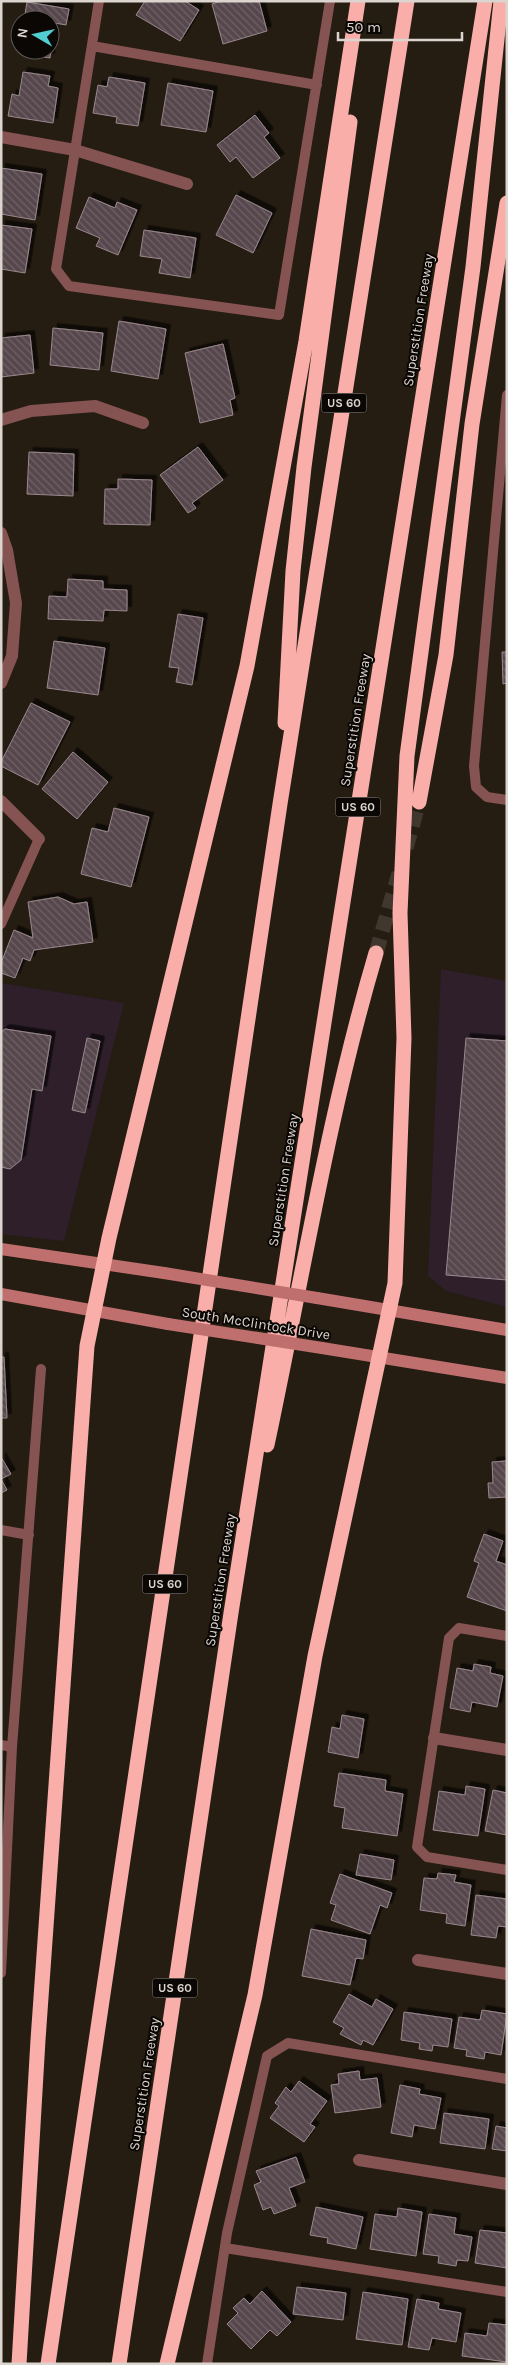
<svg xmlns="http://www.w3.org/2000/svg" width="508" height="2365" font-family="Karla,sans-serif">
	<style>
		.commercial { fill: #2e1f2b }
		.building { fill: url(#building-back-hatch); stroke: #9a888e; filter: url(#shadow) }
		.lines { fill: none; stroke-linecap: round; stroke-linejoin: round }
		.motorway-tunnel { stroke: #40382e; stroke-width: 15; stroke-dasharray: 15 8; stroke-linecap: butt }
		.service { stroke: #855351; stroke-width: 10 }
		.minor { stroke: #855351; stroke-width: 12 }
		.secondary { stroke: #bf706e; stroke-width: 12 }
		.motorway { stroke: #f9aeaa; stroke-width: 15 }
		.secondary-bridge { stroke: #bf706e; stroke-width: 12 }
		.labels { text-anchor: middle; stroke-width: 4; stroke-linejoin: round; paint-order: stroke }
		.shield { fill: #0b0704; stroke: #9d9792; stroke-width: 1 }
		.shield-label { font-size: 12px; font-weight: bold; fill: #dcd5cf }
		.street-label { font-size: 14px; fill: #dcd5cf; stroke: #0b0704 }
	</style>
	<defs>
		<pattern id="building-back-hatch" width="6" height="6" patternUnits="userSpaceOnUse" patternTransform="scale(1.25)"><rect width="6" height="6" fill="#57474d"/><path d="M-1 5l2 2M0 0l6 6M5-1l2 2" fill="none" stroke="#6f6166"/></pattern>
		<filter id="shadow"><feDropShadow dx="4.5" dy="-4.5" stdDeviation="0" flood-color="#0009"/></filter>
	</defs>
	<rect width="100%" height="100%" fill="#251c12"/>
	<!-- commercial -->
	<path class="commercial" d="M441,969L507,981V1307L446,1291L428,1276Z
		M1,983L124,1003L64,1241L1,1234Z"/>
	<!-- building -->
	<path class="building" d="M145,1H185L199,10L180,41L136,15Z
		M221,1H259L267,31L223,44L212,4Z
		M27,2L69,9L66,25L55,23L50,58L19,53L20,44V50H50V20H24Z
		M23,72L50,76L48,86L58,88L53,123L8,116L12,94L19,96Z
		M109,77L145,83L138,126L116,123L117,117L93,113L98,85L107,87Z
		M168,83L213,91L206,132L161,125Z
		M255,115L269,133L264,137L280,158L253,178L236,157L230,162L217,145Z
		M1,168L42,174L35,220L1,214Z
		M236,195L272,213L253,253L216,235Z
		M89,197L115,208L117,202L137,210L118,255L96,246L100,238L76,228Z
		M1,225L32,229L25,273L1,269Z
		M144,230L196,238L190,278L159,273L162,259L140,256Z
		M119,321L166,329L158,379L111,371Z
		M53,328L103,333L99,370L50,365Z
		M30,335L34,373L1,377V338Z
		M223,344L235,398L230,400L233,415L200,423L185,353Z
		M198,447L223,480L192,503L196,508L188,513L160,475Z
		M29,452L74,454L73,496L27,494Z
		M118,479L152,480L150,525L104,524L105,489H118Z
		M68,579L103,581V589L127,590V611L104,610L103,621L48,619L49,596L67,597Z
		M178,614L203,618L192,685L176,682L179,668L169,667Z
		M54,641L105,648L98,695L47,688Z
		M502,652H507V683L503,684Z
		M31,703L70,722L38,785L1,766V762Z
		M73,752L108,782L77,819L42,789Z
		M114,808L149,817L131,887L81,874L92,828L108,832Z
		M58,897L74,904L87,902L93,942L34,950L30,961L23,958L15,978L1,973V963L14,930L33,938L28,902Z
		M5,1029L51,1036L42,1091L32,1089L21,1160L10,1169L1,1167V1032Z
		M87,1038L100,1041L85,1113L72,1110Z
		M466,1038L507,1041V1280L446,1275Z
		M1,1357H4L7,1418H1Z
		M1,1457L11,1474L1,1479L7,1490L1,1493Z
		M507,1461V1497L489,1498L488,1483H493L492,1462Z
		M484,1534L503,1541L496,1561L507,1565V1611L467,1597L479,1563L474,1561Z
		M474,1664L491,1667L490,1673L503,1676L497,1707L472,1702L470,1712L450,1708L457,1668L473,1671Z
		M342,1715L364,1719L358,1758L328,1752L332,1727L340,1729Z
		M339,1773L386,1780L385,1791L403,1794L397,1836L342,1828L345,1808L334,1806Z
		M466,1786L485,1789L478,1836L433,1830L439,1791L465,1795Z
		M493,1790L507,1793V1835L485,1831Z
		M360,1854L394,1860L391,1880L356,1875Z
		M438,1873L456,1875L454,1882L471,1885L465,1926L446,1923L447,1914L420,1910L424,1878L437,1879Z
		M340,1874L392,1893L387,1908L380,1905L370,1934L331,1920L336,1905L330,1903Z
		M476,1895L507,1899V1927L498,1926L496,1938L471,1935Z
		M311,1929L366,1940L363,1959L356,1958L350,1985L302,1976Z
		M349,1994L372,2007L376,1999L393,2009L373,2045L363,2040L361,2045L340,2034L344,2028L333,2022Z
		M482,2010L507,2014L501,2055L485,2052L484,2059L466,2056L467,2050L454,2048L459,2017L480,2020Z
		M404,2012L452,2019L448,2047L433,2045L432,2051L419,2049L420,2043L401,2040Z
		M359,2071L360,2080L377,2078L381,2107L335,2113L331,2085L339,2084L338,2074Z
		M299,2081L327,2101L310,2124L315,2127L304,2142L270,2118L279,2106L275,2103L286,2087L291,2092Z
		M400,2085L420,2089L419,2094L441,2098L435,2129L414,2125L412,2137L391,2133Z
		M444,2113L489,2119L485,2149L440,2143Z
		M496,2126L507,2128V2151L492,2149Z
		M296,2157L305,2182L289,2188L296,2206L274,2214L271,2207L263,2210L254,2185L261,2182L256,2171Z
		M316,2207L363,2217L356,2249L327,2243L328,2238L310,2235Z
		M398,2208L422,2212L416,2256L370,2249L375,2214L397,2217Z
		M429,2214L456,2218L454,2234L472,2237L468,2261L457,2260L456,2266L438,2263L439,2256L423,2254Z
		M480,2230L507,2233V2268L475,2263Z
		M297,2287L346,2293L343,2320L293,2314Z
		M262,2291L291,2322L277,2336L270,2330L251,2349L227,2324L238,2313L233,2308L244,2298L250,2304Z
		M363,2292L408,2299L402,2345L356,2339Z
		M417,2299L439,2303L438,2309L461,2313L456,2342L432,2338L429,2350L408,2347Z
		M489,2323L507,2325V2362L462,2356L465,2333L487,2336Z"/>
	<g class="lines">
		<!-- motorway-tunnel -->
		<path class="motorway-tunnel" d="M406,848L419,802
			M376,953L399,873"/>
		<!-- service -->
		<path class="service" d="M99,1L56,269L69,286L279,315L330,1
			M92,46L317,85
			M507,395L474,766L476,787L487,797L507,800
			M1,924L39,839
			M1,1530L29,1535
			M507,1636L459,1628L449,1638L417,1847L427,1857L507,1870
			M1,1745L12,1747
			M1,1973L12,1747L41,1369
			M225,2248L507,2292
			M207,2364L227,2233L267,2056L288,2043L507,2079"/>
		<!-- minor -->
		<path class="minor" d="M1,137L75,150L187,184
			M1,420L31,411L95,406L143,423
			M1,533L7,550L16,603L12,656L1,683
			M1,801L39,839
			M434,1738L507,1750
			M418,1960L507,1974
			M359,2160L507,2184"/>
		<!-- secondary -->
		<path class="secondary" d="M1,1249L164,1273
			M1,1294L168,1324
			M317,1298L507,1330
			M322,1348L507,1378"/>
		<!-- motorway -->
		<path class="motorway" d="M285,723L293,571L304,467L350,122
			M419,802L446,655L472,424L507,203
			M267,1445C302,1281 328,1115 376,953
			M19,2364L38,2040L87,1346L109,1238L247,666L306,341L358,1
			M48,2364L280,804L407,1
			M119,2364L231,1613L485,1
			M167,2364L255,1995L315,1656L395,1283L404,1038L400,913L407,756L473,267L501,1"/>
		<!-- secondary-bridge -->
		<path class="secondary-bridge" d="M164,1273L317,1298
			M168,1324L322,1348"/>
	</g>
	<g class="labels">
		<!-- shield labels -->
		<g class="shield">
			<rect x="321.5" y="393.5" width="45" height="19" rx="4"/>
			<rect x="335.5" y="797.5" width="45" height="19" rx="4"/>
			<rect x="142.5" y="1574.5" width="45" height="19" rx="4"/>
			<rect x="152.5" y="1978.5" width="45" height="19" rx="4"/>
		</g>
		<g class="shield-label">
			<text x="344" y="407">US 60</text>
			<text x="358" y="811">US 60</text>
			<text x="165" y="1588">US 60</text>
			<text x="175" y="1992">US 60</text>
		</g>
		<!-- street labels -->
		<g class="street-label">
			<text transform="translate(418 320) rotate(-81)" y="5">Superstition Freeway</text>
			<text transform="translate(355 720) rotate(-81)" y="5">Superstition Freeway</text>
			<text transform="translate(283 1180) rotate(-81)" y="5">Superstition Freeway</text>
			<text transform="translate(256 1323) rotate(9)" y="5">South McClintock Drive</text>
			<text transform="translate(220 1580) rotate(-81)" y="5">Superstition Freeway</text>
			<text transform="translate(144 2084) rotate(-81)" y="5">Superstition Freeway</text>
		</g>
	</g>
	<!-- border -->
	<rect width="508" height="2365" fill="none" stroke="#dcd5cf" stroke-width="5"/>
	<!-- north arrow -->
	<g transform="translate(35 35) rotate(279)"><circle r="24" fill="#0b0704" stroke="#5f5955"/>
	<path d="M0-4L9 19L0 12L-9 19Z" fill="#51ccd2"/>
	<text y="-8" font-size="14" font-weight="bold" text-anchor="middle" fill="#dcd5cf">N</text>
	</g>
	<!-- scale -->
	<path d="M338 32v8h124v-8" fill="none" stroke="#dcd5cf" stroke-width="2.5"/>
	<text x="346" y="32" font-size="15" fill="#dcd5cf" stroke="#0b0704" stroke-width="4" paint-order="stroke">50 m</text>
</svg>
